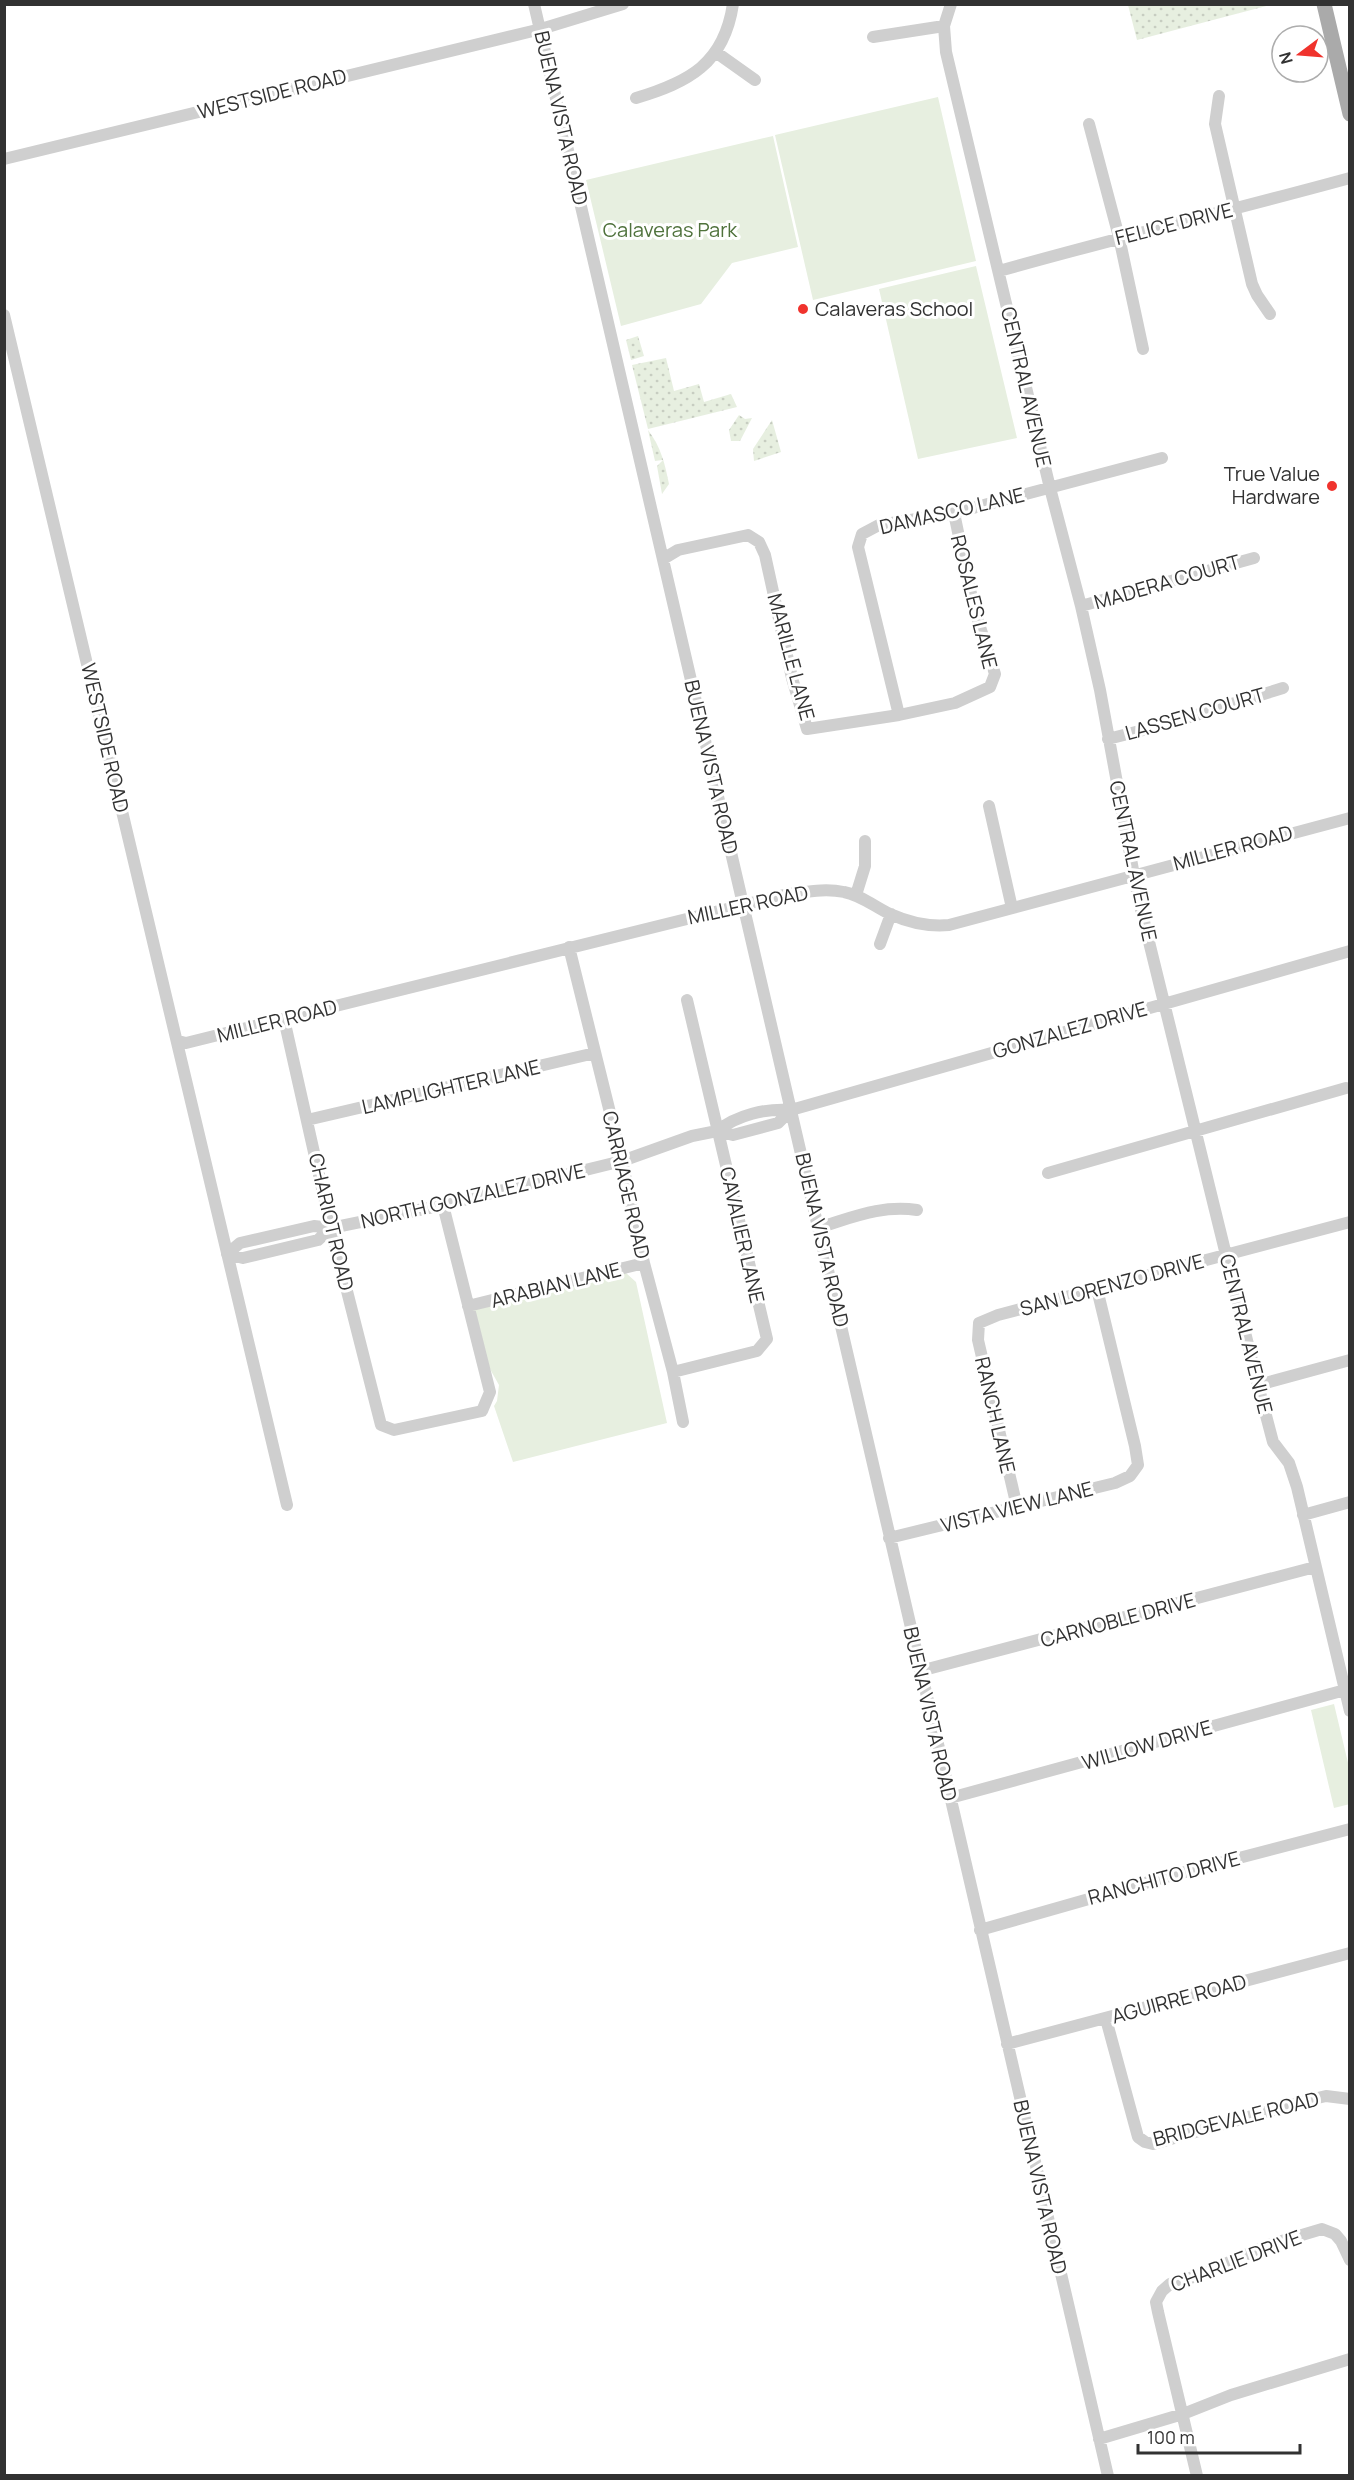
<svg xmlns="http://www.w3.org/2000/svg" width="1354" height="2480" font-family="Manrope,sans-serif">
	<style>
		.grass { fill: url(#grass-dots) }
		.green { fill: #e7efe0 }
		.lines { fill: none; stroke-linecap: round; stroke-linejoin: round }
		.minor { stroke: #cfcfcf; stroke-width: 12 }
		.major { stroke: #aaa; stroke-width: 15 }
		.poi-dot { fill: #f0332d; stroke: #fff; stroke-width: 2 }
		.labels { text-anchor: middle; stroke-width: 6; stroke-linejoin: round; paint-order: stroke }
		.street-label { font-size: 20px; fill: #323232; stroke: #fff }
		.park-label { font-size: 20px; fill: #4f723c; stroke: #fff }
		.poi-label { font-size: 20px; fill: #323232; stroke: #fff; text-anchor: start }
	</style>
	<defs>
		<pattern id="grass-dots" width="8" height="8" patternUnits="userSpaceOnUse" patternTransform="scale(1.5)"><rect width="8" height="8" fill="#e7efe0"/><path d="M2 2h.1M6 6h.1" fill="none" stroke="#c7cdc1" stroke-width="1.8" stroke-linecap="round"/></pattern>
	</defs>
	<rect width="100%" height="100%" fill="#fff"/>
	<!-- grass -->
	<path class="grass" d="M1128,5V4L1270,5L1137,40Z
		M638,336L644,356L631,360L626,340Z
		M666,358L674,391L699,384L704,402L731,394L737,407L648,429L632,365Z
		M739,415L745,419L752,418L740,441H731L729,430Z
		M772,420L781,452L754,461L753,449Z
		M648,430C661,447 665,464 669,484L662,494L657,466L663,460L655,461Z"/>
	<!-- green -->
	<path class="green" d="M938,97L976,261L813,300L775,135Z
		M773,136L798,247L732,263L701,304L621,326L586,180Z
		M976,266L1017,438L918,459L879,289Z
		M626,1273L636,1282L667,1423L513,1462L494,1406L497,1401L499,1385L486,1362L472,1310Z
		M1334,1704L1349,1767L1350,1804L1334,1808L1311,1710Z"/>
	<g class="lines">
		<!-- minor -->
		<path class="minor" d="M534,4L1108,2476
			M951,4L944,26L946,52L1050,488L1081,606L1100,690L1138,897L1258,1385L1273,1442L1289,1463L1297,1487L1350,1711
			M873,37L944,26
			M717,53L755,80
			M1219,96L1215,124L1252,284L1257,295L1270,314
			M636,98C689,82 724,64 733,4
			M1089,124L1119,237L1143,349
			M4,159L541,29L623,4
			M999,271C1116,238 1233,210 1350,178
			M4,315L287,1505
			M663,559L678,550L748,535L759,542L765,555L792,678L807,729L899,715L955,703L990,687L995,674L974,608L954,513
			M1081,606L1254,558
			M899,715L858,547L862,534L879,525L954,513L1162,458
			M1108,739L1167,724L1283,688
			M989,806L1012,908
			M856,895L865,866V841
			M880,944L891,914
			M569,947L622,1161L644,1263L673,1372L683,1422
			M284,1019L331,1228L381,1425L394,1430L482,1411L490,1392L443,1205
			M178,1041L186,1043L788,894C806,892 825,888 844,892C861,895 875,907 890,914C910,923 928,927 949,925L1350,818
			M791,1110L778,1123L733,1135L717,1131C737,1115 766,1108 791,1110L1350,951
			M307,1120L595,1053
			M1048,1173L1346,1088
			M314,1226L331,1228L318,1240L243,1258L227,1254L240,1243Z
			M820,1227C854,1217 881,1205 917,1210
			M331,1228L443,1205L622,1161L692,1136L717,1131
			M468,1306L644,1263
			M673,1372L757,1351L767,1339L687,1000
			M1258,1385L1350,1360
			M1017,1507L978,1340L979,1323L998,1315L1350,1222
			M1303,1515L1350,1502
			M889,1538L1115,1483L1130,1476L1138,1465L1135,1446L1097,1289
			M920,1671L1315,1567
			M950,1798L1345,1690
			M980,1930L1166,1877L1350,1829
			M1106,2019L1138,2137L1145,2142L1153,2144L1305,2101L1326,2096L1350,2099
			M1007,2044L1350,1953
			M1099,2439L1183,2414L1231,2395L1350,2359
			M1197,2476L1158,2312L1156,2302L1162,2291L1170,2284L1200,2275L1268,2245L1322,2229L1335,2234L1341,2241L1350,2260"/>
		<!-- major -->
		<path class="major" d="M1324,4L1350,114"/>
	</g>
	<!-- markers -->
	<g class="poi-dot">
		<circle cx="803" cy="309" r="6"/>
		<circle cx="1332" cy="486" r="6"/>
	</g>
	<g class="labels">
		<!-- street labels -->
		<g class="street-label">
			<text transform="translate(272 94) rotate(-14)" y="7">WESTSIDE ROAD</text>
			<text transform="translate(561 118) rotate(77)" y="7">BUENA VISTA ROAD</text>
			<text transform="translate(1174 224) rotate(-14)" y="7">FELICE DRIVE</text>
			<text transform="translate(1026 387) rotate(77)" y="7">CENTRAL AVENUE</text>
			<text transform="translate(952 511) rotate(-13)" y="7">DAMASCO LANE</text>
			<text transform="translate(1167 582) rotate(-16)" y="7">MADERA COURT</text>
			<text transform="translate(974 602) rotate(76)" y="7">ROSALES LANE</text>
			<text transform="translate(791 657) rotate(75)" y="7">MARILLE LANE</text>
			<text transform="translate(1195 714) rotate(-16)" y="7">LASSEN COURT</text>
			<text transform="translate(105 738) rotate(77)" y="7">WESTSIDE ROAD</text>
			<text transform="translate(711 767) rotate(77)" y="7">BUENA VISTA ROAD</text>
			<text transform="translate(1233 848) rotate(-15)" y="7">MILLER ROAD</text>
			<text transform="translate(1133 861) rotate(78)" y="7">CENTRAL AVENUE</text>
			<text transform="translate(748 905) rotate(-12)" y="7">MILLER ROAD</text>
			<text transform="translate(277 1021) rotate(-14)" y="7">MILLER ROAD</text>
			<text transform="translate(1070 1030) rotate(-16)" y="7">GONZALEZ DRIVE</text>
			<text transform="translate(451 1087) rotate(-13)" y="7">LAMPLIGHTER LANE</text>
			<text transform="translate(626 1185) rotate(77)" y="7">CARRIAGE ROAD</text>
			<text transform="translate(473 1196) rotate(-13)" y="7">NORTH GONZALEZ DRIVE</text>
			<text transform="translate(331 1222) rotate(77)" y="7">CHARIOT ROAD</text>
			<text transform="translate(742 1235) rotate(77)" y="7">CAVALIER LANE</text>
			<text transform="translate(822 1240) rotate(77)" y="7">BUENA VISTA ROAD</text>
			<text transform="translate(556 1285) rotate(-14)" y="7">ARABIAN LANE</text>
			<text transform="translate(1112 1285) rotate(-15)" y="7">SAN LORENZO DRIVE</text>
			<text transform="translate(1246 1334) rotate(76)" y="7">CENTRAL AVENUE</text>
			<text transform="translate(995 1415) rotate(77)" y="7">RANCH LANE</text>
			<text transform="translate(1017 1507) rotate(-14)" y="7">VISTA VIEW LANE</text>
			<text transform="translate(1118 1620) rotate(-15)" y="7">CARNOBLE DRIVE</text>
			<text transform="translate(930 1714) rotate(77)" y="7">BUENA VISTA ROAD</text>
			<text transform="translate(1147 1745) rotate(-16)" y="7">WILLOW DRIVE</text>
			<text transform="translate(1164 1878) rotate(-15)" y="7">RANCHITO DRIVE</text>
			<text transform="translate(1179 1999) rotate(-15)" y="7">AGUIRRE ROAD</text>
			<text transform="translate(1236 2119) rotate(-14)" y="7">BRIDGEVALE ROAD</text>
			<text transform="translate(1040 2187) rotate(77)" y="7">BUENA VISTA ROAD</text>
			<text transform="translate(1236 2261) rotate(-21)" y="7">CHARLIE DRIVE</text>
		</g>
		<!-- park labels -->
		<g class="park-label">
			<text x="670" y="237">Calaveras Park</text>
		</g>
		<!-- poi labels -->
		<g class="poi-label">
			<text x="815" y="316">Calaveras School</text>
			<text x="1320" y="481" text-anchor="end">True Value<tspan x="1320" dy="23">Hardware</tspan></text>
		</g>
	</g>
	<!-- border -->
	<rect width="1354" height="2480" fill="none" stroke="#323232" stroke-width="12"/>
	<!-- north arrow -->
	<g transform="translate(1300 54) rotate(254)"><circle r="28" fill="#ffffff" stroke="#adadad" stroke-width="1.5"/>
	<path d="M0-4.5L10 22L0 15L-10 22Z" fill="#f0332d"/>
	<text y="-9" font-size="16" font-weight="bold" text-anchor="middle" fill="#323232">N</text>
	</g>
	<!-- scale -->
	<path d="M1138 2444v9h162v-9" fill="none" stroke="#323232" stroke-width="3"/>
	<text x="1147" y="2444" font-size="18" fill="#323232" stroke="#ffffff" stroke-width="4.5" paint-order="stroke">100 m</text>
</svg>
